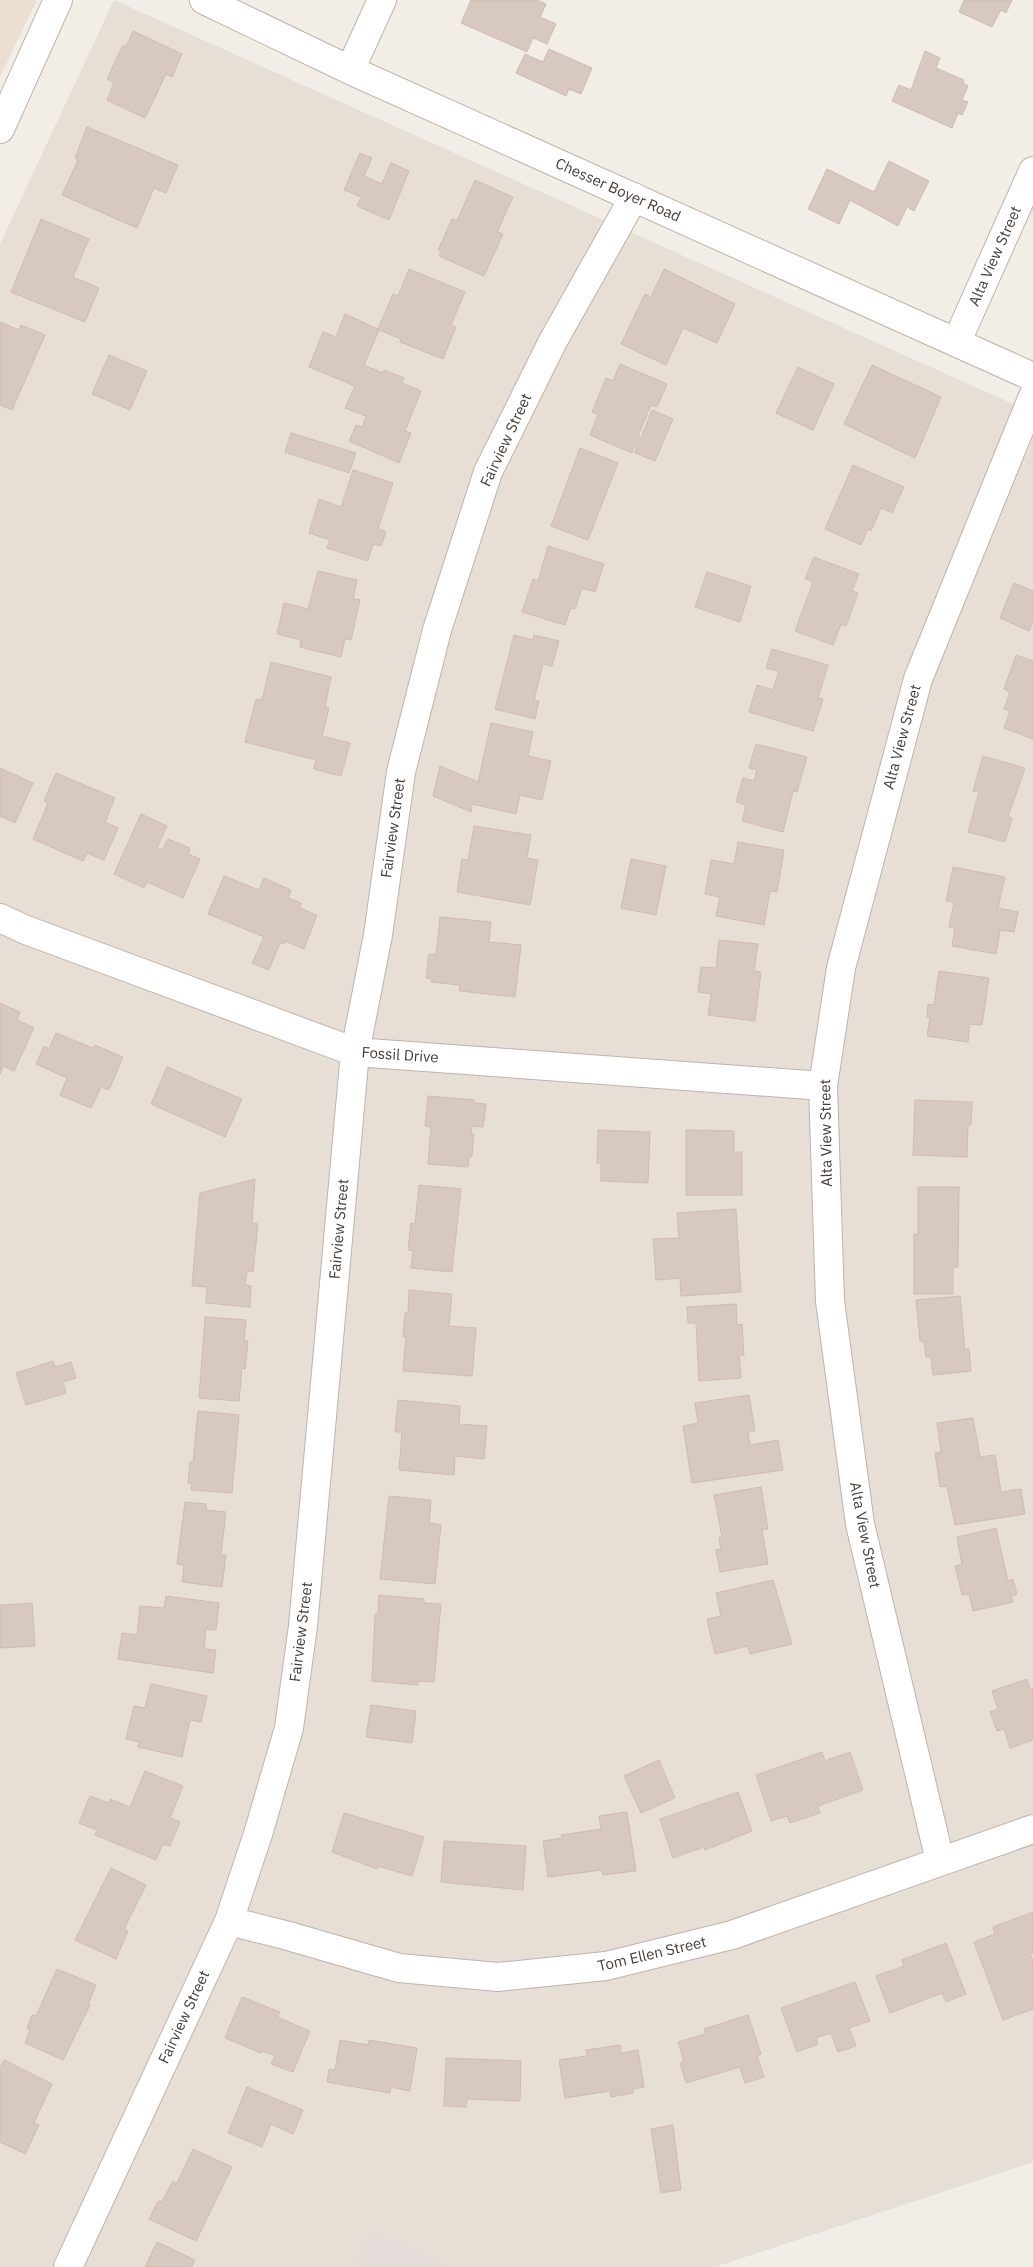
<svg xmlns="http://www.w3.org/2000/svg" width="1033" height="2267" font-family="'IBM Plex Sans',sans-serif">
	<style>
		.residential { fill: #e7ded6 }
		.industrial { fill: #e3dcd9 }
		.education { fill: #ecdfd2 }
		.building { fill: #d8c9c0; stroke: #cfbcb0 }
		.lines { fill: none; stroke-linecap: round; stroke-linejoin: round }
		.minor-casing { stroke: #bfb3aa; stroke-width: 30 }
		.minor { stroke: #fff; stroke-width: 28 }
		.labels { text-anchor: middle; stroke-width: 4.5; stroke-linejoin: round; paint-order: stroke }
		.street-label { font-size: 15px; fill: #463c36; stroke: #fff }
	</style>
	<rect width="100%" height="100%" fill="#f3ede8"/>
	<!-- residential -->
	<path class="residential" d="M114,0L1033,413V2162L715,2267H455L371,2231L353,2267H0V244Z"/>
	<!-- industrial -->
	<path class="industrial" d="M371,2231L455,2267H353Z"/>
	<!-- education -->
	<path class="education" d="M0,0H37L0,77Z"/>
	<!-- building -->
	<path class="building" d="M471,0H537L546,4L540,17L556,24L547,44L533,38L527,52L461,23Z
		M964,0H1012L1006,13L1001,10L992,27L959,12Z
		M133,31L182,54L172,77L166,74L145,118L107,100L114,83L107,79L123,45L126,47Z
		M549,49L592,68L581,94L569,89L566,96L516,73L525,54L543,62Z
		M925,51L940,58L936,68L964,80L963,83L968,86L962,100L968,102L962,115L958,113L952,128L892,101L899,85L911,90Z
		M87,127L178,165L166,193L154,188L137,228L62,195L78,160L75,158Z
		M360,153L372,158L364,176L382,184L391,163L409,171L389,220L357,206L361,197L344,190Z
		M889,161L929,181L914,211L907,207L898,226L850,200L839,224L808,209L827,169L874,192Z
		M475,180L513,197L497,232L503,234L484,276L439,256L441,251L438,250L452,219L457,221Z
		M41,219L89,239L73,277L99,288L85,322L11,292Z
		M409,269L465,292L451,325L456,327L443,359L400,342L401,339L379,330L364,365L383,373L384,370L404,378L402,383L421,391L405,431L411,433L399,463L349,441L356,425L362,427L366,416L345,408L355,386L309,367L323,332L336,337L345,314L378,329L393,294L398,296Z
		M664,269L735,304L717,343L683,328L666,365L621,344L645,294L651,297Z
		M0,322L19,330L21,325L45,335L12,410L0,405Z
		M109,355L147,371L130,410L92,394Z
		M620,364L667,384L657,407L651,405L638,436L641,438L652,410L673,419L655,461L635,453L637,445L635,444L632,453L590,435L598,415L592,412L606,378L613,381Z
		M872,365L941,397L915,458L844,424Z
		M798,367L834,384L813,430L776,413Z
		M291,433L356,453L349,473L285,452Z
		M580,448L618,463L588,540L551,526Z
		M853,465L904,487L892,513L881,508L871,531L868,529L861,545L825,529Z
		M353,470L393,483L378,529L386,532L381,546L373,544L368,561L327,548L330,540L309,533L319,499L341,507Z
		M548,546L604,564L595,592L582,588L575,609L571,608L565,625L522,612L533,579L538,581Z
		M814,557L859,574L852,591L858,593L846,626L841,624L833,645L795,631L813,582L805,579Z
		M318,571L357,580L353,599L360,600L351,640L345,639L341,657L300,647L301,640L277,634L284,603L308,609Z
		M707,572L751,586L740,622L695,607Z
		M1014,583L1033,591V621L1029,631L1000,618Z
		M514,635L533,640L534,635L559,641L552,666L543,664L534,700L539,701L535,719L495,709Z
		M772,649L828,665L818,698L823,699L813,731L749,712L757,685L773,690L779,671L766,668Z
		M1016,655L1033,661V739L1004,728L1010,711L1004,709L1010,692L1004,689Z
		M271,662L331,677L325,707L329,708L322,736L350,743L341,776L314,769L316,760L245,742L256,699L262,700Z
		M491,723L533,732L528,756L551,761L542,800L520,795L516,814L472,804L471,812L433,796L440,766L478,782Z
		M756,744L807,757L797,792L793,791L783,832L742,821L746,805L736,802L743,778L754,781L757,770L749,768Z
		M983,756L1025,768L1008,817L1012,818L1005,842L968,832L979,792L973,791Z
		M0,768L33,783L15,823L0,816Z
		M56,773L115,798L105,822L118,828L104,860L87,853L83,861L33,839L48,803L44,801Z
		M141,814L167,826L157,848L162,850L168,839L190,848L188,854L200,859L183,898L147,882L144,888L114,874Z
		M474,826L531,835L527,858L538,860L530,905L457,892L462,859L468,860Z
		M738,842L784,850L777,892L770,891L764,925L716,916L720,897L705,894L711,860L734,864Z
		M631,859L666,866L656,915L621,908Z
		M953,867L1005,877L998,908L1018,912L1014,932L1000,930L996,954L952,946L955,928L949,927L954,902L946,901Z
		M224,876L259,890L264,878L291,890L288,898L301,903L300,908L317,915L304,949L285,941L284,944L280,943L269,970L252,963L264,937L208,914Z
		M440,917L491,922L489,942L521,945L515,997L459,991L460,985L431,982L432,979L426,978L429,954L436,955Z
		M719,940L758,944L754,971L761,972L755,1021L708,1015L711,994L698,992L701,967L716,968Z
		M939,971L989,978L982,1025L970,1024L968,1042L927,1036L930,1017H927L928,1004L934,1005Z
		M0,1003L20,1012L17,1020L34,1028L14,1071L3,1066L0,1074Z
		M56,1033L93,1048L95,1045L123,1057L109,1090L101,1087L91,1108L60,1095L67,1078L36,1064L44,1046L49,1049Z
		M167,1067L242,1099L225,1137L151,1104Z
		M428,1096L474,1100L473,1103L486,1104L483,1127L472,1126L471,1134H474L472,1156L469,1157L468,1167L428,1164L431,1127L425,1126Z
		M915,1100L972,1102L971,1125L968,1124L967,1157L913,1155Z
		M598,1130L650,1132L648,1183L601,1181V1163H597Z
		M686,1130L734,1131V1152H742V1195H686Z
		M255,1179L252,1223L258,1224L253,1272L247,1271L245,1285L251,1286L250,1307L206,1303L207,1287L192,1286L200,1193Z
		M419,1185L461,1189L452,1272L411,1268L413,1251L408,1250L411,1223L415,1224Z
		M918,1187H959L958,1267H953V1294H914V1234H918Z
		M736,1209L741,1292L681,1296L680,1278L656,1280L653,1239L679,1238L677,1213Z
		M409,1290L452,1294L449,1326L476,1328L472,1376L403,1371L406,1337H403L405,1313H408Z
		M960,1296L965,1350L969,1349L971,1371L933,1375L931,1357H926L924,1341H920L916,1300Z
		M736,1304L737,1325L742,1324L744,1355L739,1356L741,1378L699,1381L696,1323H688L687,1307Z
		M205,1317L246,1320L244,1341H248L245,1369L242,1368L239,1401L199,1398Z
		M53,1361L55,1367L71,1362L76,1378L63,1382L66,1393L26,1405L16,1373Z
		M749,1395L755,1431L748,1432L750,1445L778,1440L783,1470L692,1483L683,1426L698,1423L695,1403Z
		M398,1400L460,1406L459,1424L487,1426L484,1459L455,1456L454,1475L399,1470L402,1432H395Z
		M198,1411L239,1415L232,1493L191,1490L192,1484L188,1483L190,1462H193Z
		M973,1418L980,1457L995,1455L1001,1492L1021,1489L1025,1514L955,1525L947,1486L940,1487L935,1453L941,1452L937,1423Z
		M761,1487L768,1529L762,1530L768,1564L720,1572L716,1550L721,1549L719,1537H722L714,1495Z
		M389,1496L431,1500L429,1523L441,1525L435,1584L380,1579Z
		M185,1502L206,1504V1510L226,1512L221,1555H226L222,1587L182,1582L184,1565L177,1564Z
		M996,1528L1008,1581L1013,1579L1017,1594L1011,1596L1013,1602L973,1611L969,1594L962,1595L955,1566L962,1564L957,1537Z
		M773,1580L792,1644L750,1654L748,1646L715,1654L707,1619L721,1616L716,1593Z
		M379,1595L424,1599V1603L441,1604L434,1682L418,1681V1685L372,1681L375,1614H378Z
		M166,1596L219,1603L216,1630L206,1629L204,1649L216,1650L213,1673L118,1659L122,1633L137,1635L140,1606L164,1608Z
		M32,1603L35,1646L0,1648V1605Z
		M1027,1679L1030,1689L1033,1688V1740L1010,1748L1004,1729L997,1731L990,1712L998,1709L992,1691Z
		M151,1684L207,1696L201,1722L190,1720L182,1757L138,1747L139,1742L126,1739L134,1706L145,1708Z
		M371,1705L416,1711L412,1743L366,1737Z
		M822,1752L825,1761L850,1752L863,1790L818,1806L820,1813L790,1823L787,1816L771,1821L756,1775Z
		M659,1760L675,1798L641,1813L624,1776Z
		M145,1771L183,1786L170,1818L180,1822L170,1846L163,1844L156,1860L95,1835L97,1830L79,1823L90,1796L109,1803L110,1799L130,1807Z
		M738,1792L752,1831L705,1850L704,1847L673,1858L660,1819Z
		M627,1812L636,1871L603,1875L602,1870L548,1877L543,1841L562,1838L561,1835L601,1829L599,1816Z
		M344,1813L424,1837L412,1876L378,1866L377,1869L332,1852Z
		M444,1841L526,1846L523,1890L441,1882Z
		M111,1868L146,1885L124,1929L128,1931L116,1959L75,1940Z
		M1033,1912V1952L1030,1953L1033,1961V2009L1003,2020L974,1942L995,1934L993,1927Z
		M946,1943L966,1994L946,2002L942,1993L890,2013L876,1976L904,1966L902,1960Z
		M57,1969L96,1985L88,2005H90L63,2060L25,2043L30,2030L27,2028L32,2015L36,2016Z
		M855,1982L870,2021L849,2028L856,2046L838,2052L831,2033L816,2038L818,2044L797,2052L781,2008Z
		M242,1997L280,2012L277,2017L310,2031L293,2072L271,2064L275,2056L262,2051L261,2053L225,2038Z
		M748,2015L761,2054L757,2056L764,2077L745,2083L740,2067L686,2083L680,2063L684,2061L678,2042L705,2034L704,2029Z
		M340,2040L368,2045L369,2040L417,2048L410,2091L391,2087L390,2093L327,2082L329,2069L335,2070Z
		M620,2045L621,2053L638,2050L644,2087L633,2089V2093L611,2097L610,2091L565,2098L559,2060L587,2056L586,2050Z
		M446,2058L521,2061L520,2101L467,2099L466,2107L444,2106Z
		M4,2060L52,2084L34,2123L39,2125L25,2154L0,2142V2068Z
		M247,2087L303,2110L293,2134L271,2124L262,2147L228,2133Z
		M673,2125L681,2190L661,2193L651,2129Z
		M193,2149L232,2167L196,2241L149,2219L158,2201L162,2202L173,2181L177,2183Z
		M157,2242L195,2260L192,2267H145Z"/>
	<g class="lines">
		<defs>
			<path id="minor" d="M204,0L350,70L1033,377
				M350,70L382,0
				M0,129L58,0
				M957,341L1033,171
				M0,918L26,930L355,1052L823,1086
				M940,1861L860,1524L830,1301L823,1086L841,968L918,679L1033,396
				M229,1921L285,1935L399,1968L498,1977L606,1966L732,1935L1033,1829
				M68,2267L229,1921L258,1834L289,1728L303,1626L355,1052L378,935L401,772L437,630L488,472L553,341L634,197"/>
		</defs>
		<!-- minor casing -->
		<use href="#minor" class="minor-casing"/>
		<!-- minor -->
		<use href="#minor" class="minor"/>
	</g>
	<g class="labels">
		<!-- street labels -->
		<g class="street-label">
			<text transform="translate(618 190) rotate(24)" y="5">Chesser Boyer Road</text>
			<text transform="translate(995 256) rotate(-66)" y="5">Alta View Street</text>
			<text transform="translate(506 440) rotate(-65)" y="5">Fairview Street</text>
			<text transform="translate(902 737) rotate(-75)" y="5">Alta View Street</text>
			<text transform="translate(393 828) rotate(-82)" y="5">Fairview Street</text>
			<text transform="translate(400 1055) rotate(4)" y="5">Fossil Drive</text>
			<text transform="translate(826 1133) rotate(-91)" y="5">Alta View Street</text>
			<text transform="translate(339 1229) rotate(-85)" y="5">Fairview Street</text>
			<text transform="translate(865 1535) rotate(79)" y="5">Alta View Street</text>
			<text transform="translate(301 1632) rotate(-83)" y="5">Fairview Street</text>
			<text transform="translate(652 1954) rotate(-13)" y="5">Tom Ellen Street</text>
			<text transform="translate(184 2017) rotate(-65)" y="5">Fairview Street</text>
		</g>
	</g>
</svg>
